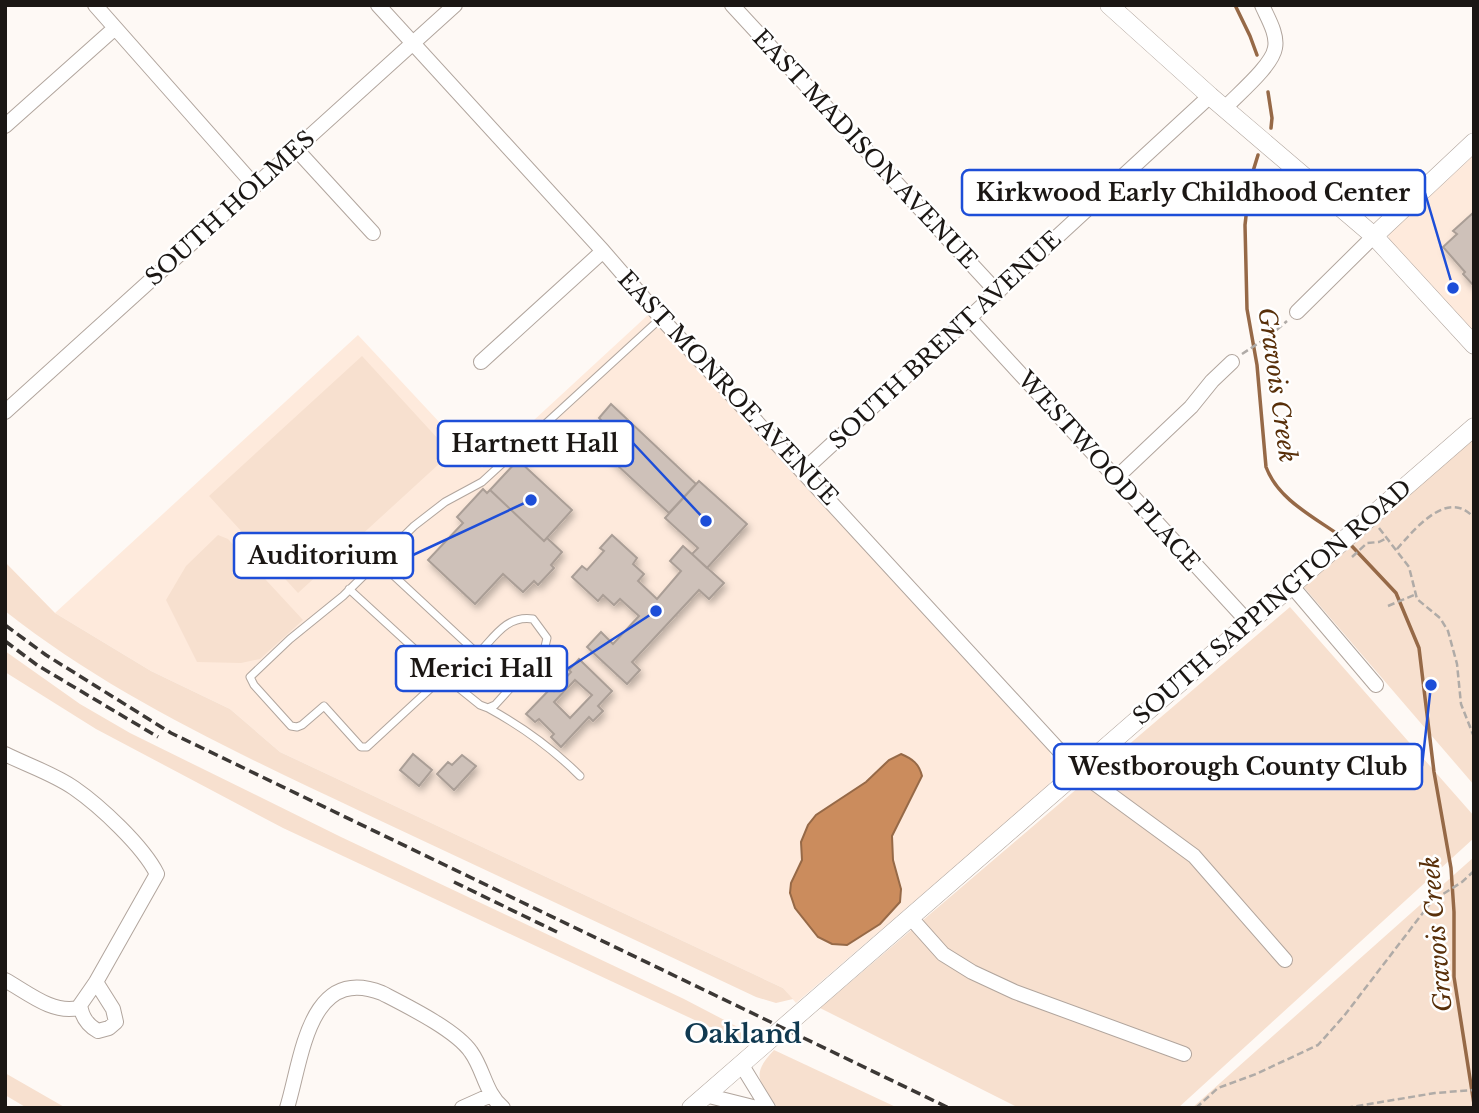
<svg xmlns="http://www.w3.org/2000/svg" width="1479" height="1113" font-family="'Libre Baskerville',serif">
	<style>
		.built { fill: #feeadc }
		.green { fill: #f7e0cf }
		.water { fill: #cb8c5d; stroke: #966947; stroke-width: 2 }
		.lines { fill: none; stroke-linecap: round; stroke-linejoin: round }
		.stream { stroke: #966947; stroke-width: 3.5 }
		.building { fill: #cec1b9; stroke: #aa9e96; stroke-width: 2; fill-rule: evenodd; filter: url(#shadow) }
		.service-casing { stroke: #b1a59d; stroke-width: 9 }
		.minor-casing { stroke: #b1a59d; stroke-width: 16 }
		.tertiary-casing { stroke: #b1a59d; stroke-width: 19 }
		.path { stroke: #b0aba7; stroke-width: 2.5; stroke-dasharray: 7 3.5; stroke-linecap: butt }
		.service { stroke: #fff; stroke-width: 7 }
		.minor { stroke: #fff; stroke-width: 14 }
		.tertiary { stroke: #fff; stroke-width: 18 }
		.rail { stroke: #3c3835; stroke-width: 3.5; stroke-dasharray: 10 5; stroke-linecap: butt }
		.labels { text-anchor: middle; stroke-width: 5; stroke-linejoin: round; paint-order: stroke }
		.street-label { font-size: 23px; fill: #1b1714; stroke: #fff }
		.water-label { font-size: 24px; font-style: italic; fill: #582f09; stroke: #fff }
		.quarter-label { font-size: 26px; font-weight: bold; fill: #103950; stroke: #fff }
		.leader { fill: none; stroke: #1d4ed8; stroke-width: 2.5 }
		.callout-dot { fill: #1d4ed8; stroke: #fff; stroke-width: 2.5 }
		.callout { fill: #fff; stroke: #1d4ed8; stroke-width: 2.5 }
		.callout-label { font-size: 24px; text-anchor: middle; font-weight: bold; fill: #1b1714 }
	</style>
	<defs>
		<filter id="shadow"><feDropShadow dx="2.5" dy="4.5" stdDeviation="3.5" flood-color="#0004"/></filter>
	</defs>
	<rect width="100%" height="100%" fill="#fef9f5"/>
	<!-- built -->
	<path class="built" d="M1474,150V334L1390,242L1388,235Z
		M649,314L1049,751L1053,761L1051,781L1045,789L796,1003L783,988L280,752L230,709L151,671L55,613L358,335L482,468Z"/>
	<!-- green -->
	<path class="green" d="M362,356L451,453L298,593L209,496Z
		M1474,432V785L1302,585Z
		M218,535L228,539L303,620L260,659L241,663L197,662L166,600L186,566Z
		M5,562L55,613L151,671L230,709L280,752L783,988L793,999L776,1003L756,997C625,935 494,874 364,813C240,754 114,697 5,611Z
		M1290,607L1474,816V838L1178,1108H1019L820,1008Z
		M5,651L80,704L130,733L341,837L684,999L755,1036L746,1044L283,828L96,729L5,672Z
		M1474,857V1108H1192Z
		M774,1050L898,1108H778C759,1082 750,1075 774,1050Z
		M5,1073L66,1108H27L5,1095Z"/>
	<!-- water -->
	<path class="water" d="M901,754C913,759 919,764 922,776L892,836L893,860L901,889L900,902L880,924L847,945L832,944L818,937L795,908L790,893L791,883L802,860L801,842L808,825L816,815L866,782L889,760Z"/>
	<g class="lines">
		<!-- stream -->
		<path class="stream" d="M1235,5L1250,36L1257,55
			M1268,92L1272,118L1271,128
			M1258,155L1250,181L1245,225L1247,309L1257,365L1266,467C1278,499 1312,516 1339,535
			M1348,542L1396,593L1419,648L1434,772L1451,868L1454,912V977L1474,1104"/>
	</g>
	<!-- building -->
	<path class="building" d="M1474,212V286L1463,274L1465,272L1443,247L1457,234L1453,231Z
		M611,404L696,484L669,513L590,440L605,424L599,418Z
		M518,460L572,510L544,541L490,490Z
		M699,481L747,524L707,568L692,554L698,548L665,518Z
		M483,489L487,493L490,490L544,541L547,538L562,552L551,565L554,568L538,585L534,581L523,592L503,574L475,604L428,560L463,523L457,517Z
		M612,535L637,558L633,564L644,574L638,581L657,599L681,571L670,561L683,546L724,583L709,599L699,590L632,662L640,670L627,684L587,647L601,632L613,644L639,616L620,599L614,605L603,595L598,601L572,577L582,566L587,570L604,551L600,548Z
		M579,659L612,691L598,706L603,711L593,721L589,717L561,747L551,737L554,734L539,719L535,722L526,714L551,688L554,691L571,672L569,670ZM575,680L592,695L570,718L554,702Z
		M413,754L432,770L419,786L400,770Z
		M462,755L476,766L454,790L437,774L448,762L452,765Z"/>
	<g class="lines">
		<defs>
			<path id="service" d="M378,561L478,654C495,636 507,615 533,619L547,638L544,651L495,705L488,708L480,705L444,676L367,747H361L324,706L302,725L297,727L291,726L254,685L250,677L290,639L343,596L414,526L445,502L482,482L661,318
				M349,589L444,676
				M478,654L513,685
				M488,708C523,727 552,748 580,776"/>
			<path id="minor" d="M95,5L255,186
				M378,5L603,251L661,318L1078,771L1194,856L1285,960
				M732,5L998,293
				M1225,108C1238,94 1272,66 1275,48C1278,34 1267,17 1262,5
				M5,126L115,28
				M296,149L373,233
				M1297,312L1374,236
				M970,319L1249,623
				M481,362L603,251
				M5,412L455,5
				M804,470L1210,96
				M1116,478L1191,407L1212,381L1232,362
				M1291,585L1376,685
				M5,754C27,765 54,774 74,788C100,806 143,846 157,874L96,982L78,1008C52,1014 27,992 5,980
				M910,917L943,954L972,972L1015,992L1184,1054
				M80,1005C82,1017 87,1025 98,1031L109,1028L116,1022L113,1009L96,982
				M741,1064L768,1108
				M705,1095L757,1108
				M287,1108C302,1060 308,964 382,993C407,1006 456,1030 471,1052C484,1070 485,1093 503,1108
				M462,1108L491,1095"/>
			<path id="tertiary" d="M1109,5L1210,96L1374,236L1474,345
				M1374,236L1474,142
				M691,1108L1474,427"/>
		</defs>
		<!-- service casing -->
		<use href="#service" class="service-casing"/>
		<!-- minor casing -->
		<use href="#minor" class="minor-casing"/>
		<!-- tertiary casing -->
		<use href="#tertiary" class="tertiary-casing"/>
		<!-- path -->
		<path class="path" d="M1242,354L1271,335L1287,321
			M1379,528L1409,567L1417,599L1440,618L1448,631L1457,664L1461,704L1474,737
			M1397,549C1414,530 1448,487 1474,518
			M1352,557L1367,543L1379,542L1387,538
			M1388,606L1414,595
			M1196,1108L1218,1088L1256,1074L1318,1045L1344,1016L1432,901L1462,882L1474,871
			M1346,1108L1435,1093L1474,1090"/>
		<!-- service -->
		<use href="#service" class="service"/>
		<!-- minor -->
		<use href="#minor" class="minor"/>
		<!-- tertiary -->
		<use href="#tertiary" class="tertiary"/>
		<!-- rail -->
		<path class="rail" d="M5,625L46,655L171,733L949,1108
			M5,641L37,665L158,737
			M454,882L557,932
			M5,1107L6,1108"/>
	</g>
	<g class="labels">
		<!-- street labels -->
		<g class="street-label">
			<text transform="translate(865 149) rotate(47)" y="8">EAST MADISON AVENUE</text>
			<text transform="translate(230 208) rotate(-42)" y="8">SOUTH HOLMES</text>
			<text transform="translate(945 340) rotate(-43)" y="8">SOUTH BRENT AVENUE</text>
			<text transform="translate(728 388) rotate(47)" y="8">EAST MONROE AVENUE</text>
			<text transform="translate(1109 471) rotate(48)" y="8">WESTWOOD PLACE</text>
			<text transform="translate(1272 602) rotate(-41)" y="8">SOUTH SAPPINGTON ROAD</text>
		</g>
		<!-- water labels -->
		<g class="water-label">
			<text transform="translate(1277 385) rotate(82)" y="8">Gravois Creek</text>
			<text transform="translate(1437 934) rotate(-95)" y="8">Gravois Creek</text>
		</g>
		<!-- quarter labels -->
		<g class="quarter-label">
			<text x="743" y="1043">Oakland</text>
		</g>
	</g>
	<!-- callouts -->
	<path class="leader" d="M1453 288L1425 193M706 521L633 443M531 500L413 555M656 611L567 669M1431 685L1422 766"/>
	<g class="callout-dot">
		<circle cx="1453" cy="288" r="7"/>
		<circle cx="706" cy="521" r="7"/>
		<circle cx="531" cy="500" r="7"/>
		<circle cx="656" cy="611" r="7"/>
		<circle cx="1431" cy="685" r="7"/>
	</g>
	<g class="callout">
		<rect x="962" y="170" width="463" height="45" rx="7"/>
		<rect x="438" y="421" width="195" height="45" rx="7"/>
		<rect x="234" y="533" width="179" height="45" rx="7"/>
		<rect x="396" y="646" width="171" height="45" rx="7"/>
		<rect x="1054" y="744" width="368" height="45" rx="7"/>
	</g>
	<g class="callout-label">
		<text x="1193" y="201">Kirkwood Early Childhood Center</text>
		<text x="535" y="452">Hartnett Hall</text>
		<text x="323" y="564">Auditorium</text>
		<text x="481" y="677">Merici Hall</text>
		<text x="1238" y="775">Westborough County Club</text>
	</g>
	<!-- border -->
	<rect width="1479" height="1113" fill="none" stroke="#1b1714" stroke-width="14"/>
</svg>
